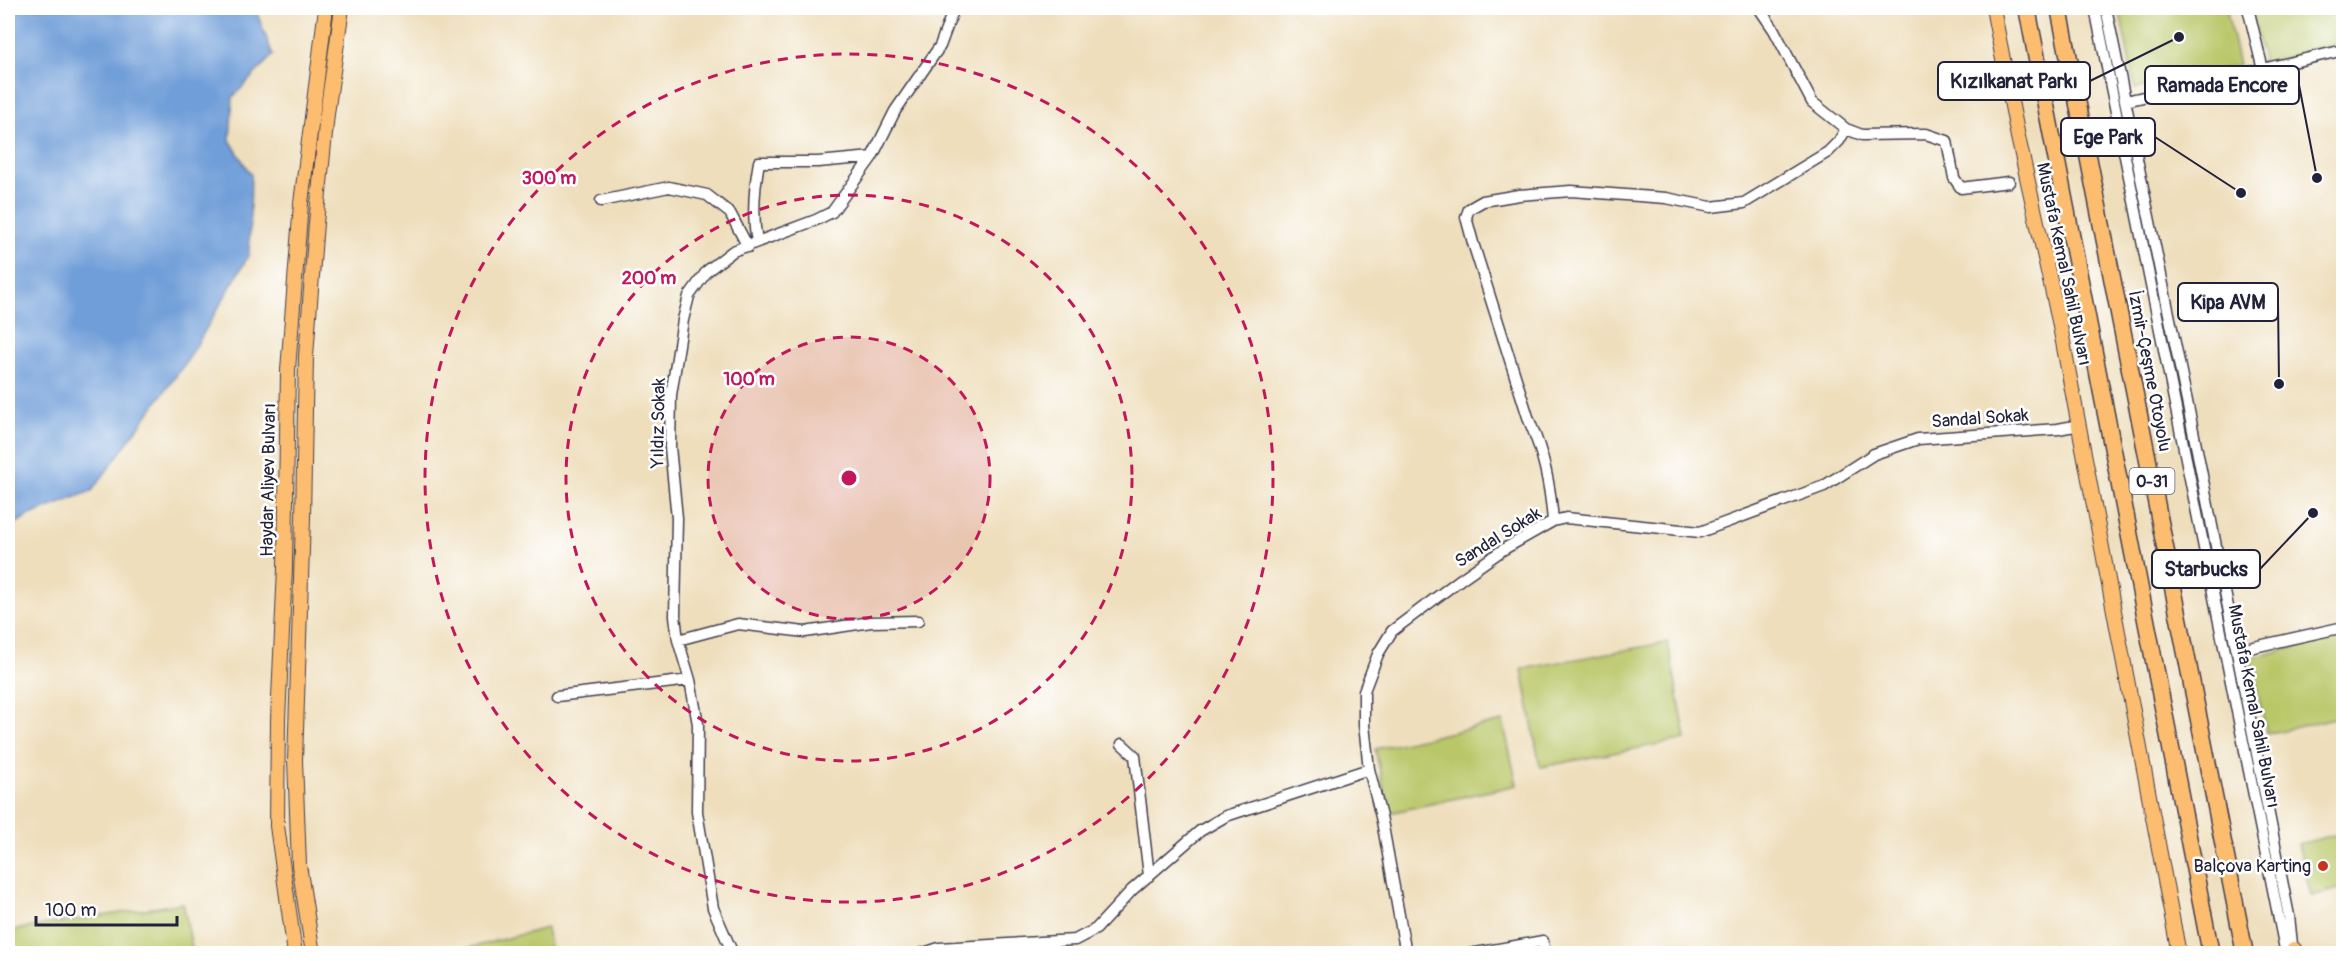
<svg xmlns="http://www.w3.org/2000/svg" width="2351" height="961" font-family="Pangolin,sans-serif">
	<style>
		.green { fill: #bac769; stroke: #6e7452; stroke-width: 1.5 }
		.water { fill: #709ed8; stroke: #49608a; stroke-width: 1.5 }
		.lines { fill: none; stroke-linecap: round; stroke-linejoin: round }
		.minor-casing { stroke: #413e4e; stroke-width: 13 }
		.major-casing { stroke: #413e4e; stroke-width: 16 }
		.highway-casing { stroke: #413e4e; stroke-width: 19 }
		.minor { stroke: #fff; stroke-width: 10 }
		.major { stroke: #fcbd6f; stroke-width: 14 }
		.highway { stroke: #fcbd6f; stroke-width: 16 }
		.ring { fill: none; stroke: #c2185b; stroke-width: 3; stroke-dasharray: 10 8 }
		.poi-dot { fill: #c8321e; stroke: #fff; stroke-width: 2 }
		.labels { text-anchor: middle; stroke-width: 5; stroke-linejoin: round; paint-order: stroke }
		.shield { fill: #fff; stroke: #646476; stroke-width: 1.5 }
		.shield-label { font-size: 16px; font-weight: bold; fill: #22223b }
		.street-label { font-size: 18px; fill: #22223b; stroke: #fff }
		.poi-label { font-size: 18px; fill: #22223b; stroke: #fff; text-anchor: end }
		.centre { fill: #c2185b; stroke: #fff; stroke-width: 3 }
		.ring-label { font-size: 18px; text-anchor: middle; font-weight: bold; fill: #c2185b; stroke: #fff; stroke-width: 5; stroke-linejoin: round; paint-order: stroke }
		.leader { fill: none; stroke: #22223b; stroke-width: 2 }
		.callout-dot { fill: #22223b; stroke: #fff; stroke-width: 2 }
		.callout { fill: #fff; stroke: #22223b; stroke-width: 2 }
		.callout-label { font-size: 20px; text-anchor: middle; font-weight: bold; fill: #22223b }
	</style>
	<rect width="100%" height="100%" fill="#fff"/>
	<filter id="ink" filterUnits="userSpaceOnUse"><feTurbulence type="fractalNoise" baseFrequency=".0167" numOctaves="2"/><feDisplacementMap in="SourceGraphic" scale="12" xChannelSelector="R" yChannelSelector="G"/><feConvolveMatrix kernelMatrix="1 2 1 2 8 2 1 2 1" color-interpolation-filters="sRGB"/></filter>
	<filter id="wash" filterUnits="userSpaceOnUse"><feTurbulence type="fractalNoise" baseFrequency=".008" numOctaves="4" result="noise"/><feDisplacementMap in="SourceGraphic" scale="24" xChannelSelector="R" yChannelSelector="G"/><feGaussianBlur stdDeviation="1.35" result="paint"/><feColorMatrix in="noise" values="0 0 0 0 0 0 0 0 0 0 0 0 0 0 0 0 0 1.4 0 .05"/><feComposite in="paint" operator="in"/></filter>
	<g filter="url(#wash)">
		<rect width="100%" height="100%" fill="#eedebc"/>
		<!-- green -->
		<path class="green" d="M2119,8H2226L2239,65L2135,89Z
			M2251,8H2343V43L2264,63Z
			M2343,636V716L2267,734L2250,658Z
			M1668,642L1686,739L1540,767L1522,669Z
			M1503,721L1517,785L1389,813L1375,749Z
			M2343,833V888L2311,896L2298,844Z
			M183,903L193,953H8V931Z
			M547,928L551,953H449Z"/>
		<!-- water -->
		<path class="water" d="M8,8H255L273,55L233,97L230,140L251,175L249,255L189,358L92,491L30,515L8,528Z"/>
	</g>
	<g filter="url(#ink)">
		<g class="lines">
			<defs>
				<path id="minor" d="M1759,8L1774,30L1812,102L1846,129L1862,135L1926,134L1947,141L1954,178L1961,188L2009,182
					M2095,8L2286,954
					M2106,8L2197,450L2289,916L2293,954
					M2248,8L2263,70
					M2126,101L2344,50
					M601,201L669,187L707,195L730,213L748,247
					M757,242C752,215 754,189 759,162H818L872,157
					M1553,521C1550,484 1544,455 1529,420L1473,243L1466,217L1469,209L1483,201L1519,195L1571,191L1666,198L1711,207L1744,203L1828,152L1839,141L1846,129
					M678,640L738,624L805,632L871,622L918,621
					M2236,651L2344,627
					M557,696L690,680
					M1122,744L1135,756L1149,876
					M733,954L713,908L697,812L698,724L690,680L678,640L675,616L677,518L670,447L671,395L683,320L689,296L707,271L733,251L816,220L832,212L872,157L895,111L940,46L954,8
					M921,954L939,948L1075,940L1096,929L1132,890L1200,831L1226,816L1369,769
					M1406,954L1382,821L1369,769L1364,725V691L1378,654L1392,631L1461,579L1504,549L1553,521L1566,518L1700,532L1824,486L1874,454L1918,439L2058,429L2080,425
					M1470,954L1543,941L1545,954
					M2059,954L2060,953"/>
				<path id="major" d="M1993,8L2018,137L2059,321L2179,954
					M2294,949L2298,954
					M295,954L277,826L278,719L285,568L288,370L301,203L326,8
					M313,954L299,865L295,760L303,518L306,356L316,223L327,114L342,8"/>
				<path id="highway" d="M2027,8L2211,954
					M2059,8L2245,954"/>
			</defs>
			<!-- minor casing -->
			<use href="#minor" class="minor-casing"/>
			<!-- major casing -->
			<use href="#major" class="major-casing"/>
			<!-- highway casing -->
			<use href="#highway" class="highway-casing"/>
			<!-- minor -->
			<use href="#minor" class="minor"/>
			<!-- major -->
			<use href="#major" class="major"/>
			<!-- highway -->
			<use href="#highway" class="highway"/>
		</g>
	</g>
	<!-- distance rings -->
	<circle cx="849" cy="478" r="141" fill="#c2185b" fill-opacity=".12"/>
	<g class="ring">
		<circle cx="849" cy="478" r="141"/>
		<circle cx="849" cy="478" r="283"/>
		<circle cx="849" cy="478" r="424"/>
	</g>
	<!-- markers -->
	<circle class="poi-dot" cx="2323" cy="866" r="6"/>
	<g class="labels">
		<!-- shield labels -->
		<rect class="shield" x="2129.5" y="468" width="45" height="26" rx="4.5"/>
		<g class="shield-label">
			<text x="2152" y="487">O-31</text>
		</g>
		<!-- street labels -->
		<g class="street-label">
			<text transform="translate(2064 264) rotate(78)" y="6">Mustafa Kemal Sahil Bulvarı</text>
			<text transform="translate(2150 371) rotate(79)" y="6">İzmir-Çeşme Otoyolu</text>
			<text transform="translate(1980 418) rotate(-4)" y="6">Sandal Sokak</text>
			<text transform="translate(658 423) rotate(-89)" y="6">Yıldız Sokak</text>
			<text transform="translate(268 480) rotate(-89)" y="6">Haydar Aliyev Bulvarı</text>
			<text transform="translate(1498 537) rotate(-32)" y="6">Sandal Sokak</text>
			<text transform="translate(2254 706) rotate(79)" y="6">Mustafa Kemal Sahil Bulvarı</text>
		</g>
		<!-- poi labels -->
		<g class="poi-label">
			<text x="2311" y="872">Balçova Karting</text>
		</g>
	</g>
	<circle cx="849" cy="478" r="9" class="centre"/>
	<g class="ring-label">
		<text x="549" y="184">300 m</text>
		<text x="649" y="284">200 m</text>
		<text x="749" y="385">100 m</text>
	</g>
	<!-- callouts -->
	<path class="leader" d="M2179 37L2090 81M2317 178L2299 85M2241 193L2155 137M2279 384L2278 302M2313 513L2260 569"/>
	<g class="callout-dot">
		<circle cx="2179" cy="37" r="6"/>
		<circle cx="2317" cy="178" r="6"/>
		<circle cx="2241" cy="193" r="6"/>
		<circle cx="2279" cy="384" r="6"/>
		<circle cx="2313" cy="513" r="6"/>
	</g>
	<g class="callout">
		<rect x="1938" y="62" width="152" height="38" rx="6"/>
		<rect x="2145" y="66" width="154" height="38" rx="6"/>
		<rect x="2061" y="118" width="94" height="38" rx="6"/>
		<rect x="2178" y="283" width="100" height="38" rx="6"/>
		<rect x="2152" y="550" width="108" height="38" rx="6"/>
	</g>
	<g class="callout-label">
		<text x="2014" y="88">Kızılkanat Parkı</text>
		<text x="2222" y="92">Ramada Encore</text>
		<text x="2108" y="144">Ege Park</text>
		<text x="2228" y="309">Kipa AVM</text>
		<text x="2206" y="576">Starbucks</text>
	</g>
	<!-- margin -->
	<rect width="2351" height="961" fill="none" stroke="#fff" stroke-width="30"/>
	<!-- scale -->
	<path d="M36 916v9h141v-9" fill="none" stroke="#22223b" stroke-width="3"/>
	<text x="45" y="916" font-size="18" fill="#22223b" stroke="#ffffff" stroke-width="4.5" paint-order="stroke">100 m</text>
</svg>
